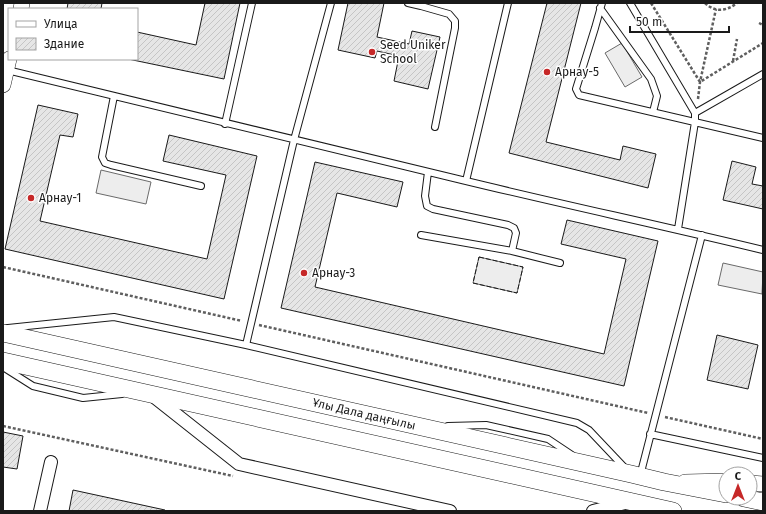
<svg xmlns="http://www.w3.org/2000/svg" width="766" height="514" font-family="'Fira Sans',sans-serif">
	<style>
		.built { fill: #ededed; stroke: #6a6a6a }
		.building { fill: url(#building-hatch); stroke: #1a1a1a }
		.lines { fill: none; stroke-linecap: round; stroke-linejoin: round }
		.service-casing { stroke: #1a1a1a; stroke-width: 8 }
		.minor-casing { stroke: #1a1a1a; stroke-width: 14 }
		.tertiary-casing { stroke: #1a1a1a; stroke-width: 16 }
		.secondary-casing { stroke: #1a1a1a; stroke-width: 18 }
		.path { stroke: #5f5f5f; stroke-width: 2.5; stroke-dasharray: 3 2; stroke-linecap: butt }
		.service { stroke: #fff; stroke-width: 6 }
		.minor { stroke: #fff; stroke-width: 12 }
		.tertiary { stroke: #fff; stroke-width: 15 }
		.secondary { stroke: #fff; stroke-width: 17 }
		.fence { stroke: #1a1a1a; stroke-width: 1; stroke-dasharray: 5 2; stroke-linecap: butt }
		.poi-dot { fill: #c62828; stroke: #fff; stroke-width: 1.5 }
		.labels { text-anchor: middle; stroke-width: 3; stroke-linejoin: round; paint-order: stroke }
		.poi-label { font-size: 12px; fill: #1a1a1a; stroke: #fff; text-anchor: start }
		.street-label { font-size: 12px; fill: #1a1a1a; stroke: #fff }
	</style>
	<defs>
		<pattern id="building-hatch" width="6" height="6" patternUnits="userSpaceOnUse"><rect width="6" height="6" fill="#e6e6e6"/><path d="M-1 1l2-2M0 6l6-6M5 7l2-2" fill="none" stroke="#c5c5c5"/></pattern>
	</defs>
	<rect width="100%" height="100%" fill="#fff"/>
	<!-- built -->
	<path class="built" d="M622,43L642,77L625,87L605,53Z
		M101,170L151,182L146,204L96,193Z
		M479,257L523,267L517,293L473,283Z
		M723,263L763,272L762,294L718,285Z"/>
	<!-- building -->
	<path class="building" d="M68,3H102L101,9H67Z
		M205,3H240L224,79L128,59H137V32L196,45Z
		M348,3H384L377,37L409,44L412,31L440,37L428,89L394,81L399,56L377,51L375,58L338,50Z
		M547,3H581L546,142L620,160L623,146L656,154L648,188L509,153Z
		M38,105L78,114L73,137L60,135L40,221L207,259L226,175L163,161L169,135L257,156L224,299L5,249Z
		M732,161L756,167L752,184L763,186V209L723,200Z
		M315,162L403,182L397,207L337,193L315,287L604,354L626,259L561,244L567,220L658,241L624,386L281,308Z
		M717,335L758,345L748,389L707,380Z
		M3,432L23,436L17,469L3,467Z
		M73,490L165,510L164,511H69Z"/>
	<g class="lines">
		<defs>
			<path id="service" d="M408,3L421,6L449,14L455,21V28L435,127
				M602,3L595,28L576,89L579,95L763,138
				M630,3L695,113
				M600,8L651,79L657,96L653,112
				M7,70C160,108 313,145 466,181C565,205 664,226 763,250
				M114,96L102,157L105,163L111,165L201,186
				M225,124L252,3
				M428,172L425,196L427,206L433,209L508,225L514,228L516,233L512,251
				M466,181L508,3
				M678,229L695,122V113L763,74
				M421,235L512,251L560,263
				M8,328L114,317L246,345L577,423L589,430L625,468
				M246,345L294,140L331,3
				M3,367L33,386L83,398L122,394
				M448,426L486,425L548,439L572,455
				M650,434L763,458
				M640,476L702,235"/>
			<path id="minor" d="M153,396L239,464L450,511
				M40,511L51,462
				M593,511L629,502"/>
			<path id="tertiary" d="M21,9L22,3
				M3,85L9,59
				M685,482L726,481
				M750,483L763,484"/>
			<path id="secondary" d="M3,333L631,474L664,482L726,494
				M3,361L673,511
				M744,498L763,502"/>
		</defs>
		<!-- service casing -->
		<use href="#service" class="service-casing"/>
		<!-- minor casing -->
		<use href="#minor" class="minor-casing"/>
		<!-- tertiary casing -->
		<use href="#tertiary" class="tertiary-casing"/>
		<!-- secondary casing -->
		<use href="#secondary" class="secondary-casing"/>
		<!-- path -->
		<path class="path" d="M651,3L700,82L763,43
			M705,3C715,13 727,11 737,3
			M759,23L763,25
			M733,61L737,39
			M698,99L700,82L716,9
			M3,267L242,321
			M259,325L648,413
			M665,417L763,439
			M3,426L233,476"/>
		<!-- service -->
		<use href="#service" class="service"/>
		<!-- minor -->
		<use href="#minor" class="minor"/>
		<!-- tertiary -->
		<use href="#tertiary" class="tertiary"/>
		<!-- secondary -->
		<use href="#secondary" class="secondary"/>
		<!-- fence -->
		<path class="fence" d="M479,257L523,267L517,293L473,283Z"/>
	</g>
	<!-- markers -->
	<g class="poi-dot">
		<circle cx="372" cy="52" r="4"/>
		<circle cx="547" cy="72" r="4"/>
		<circle cx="31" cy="198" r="4"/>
		<circle cx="304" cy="273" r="4"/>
	</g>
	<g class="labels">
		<!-- poi labels -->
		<g class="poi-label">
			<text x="380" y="49">Seed Uniker<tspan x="380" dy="14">School</tspan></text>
			<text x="555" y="76">Арнау-5</text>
			<text x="39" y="202">Арнау-1</text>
			<text x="312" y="277">Арнау-3</text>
		</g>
		<!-- street labels -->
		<g class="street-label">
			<text transform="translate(364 414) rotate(13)" y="4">Ұлы Дала даңғылы</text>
		</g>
	</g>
	<!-- border -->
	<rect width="766" height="514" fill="none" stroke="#1a1a1a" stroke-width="8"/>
	<!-- legend -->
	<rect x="8" y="8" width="130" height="52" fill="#ffffff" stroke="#a3a3a3"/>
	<rect x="16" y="21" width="20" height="6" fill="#ffffff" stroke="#a3a3a3"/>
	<text x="44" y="28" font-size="12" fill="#1a1a1a">Улица</text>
	<rect x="16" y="38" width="20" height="12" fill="url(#building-hatch)" stroke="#a3a3a3"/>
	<text x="44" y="48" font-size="12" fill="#1a1a1a">Здание</text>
	<!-- north arrow -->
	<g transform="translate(738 486)"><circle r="19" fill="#ffffff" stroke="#a3a3a3"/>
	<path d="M0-3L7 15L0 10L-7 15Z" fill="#c62828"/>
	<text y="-6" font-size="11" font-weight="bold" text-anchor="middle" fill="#1a1a1a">С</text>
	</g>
	<!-- scale -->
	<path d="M630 26v6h99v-6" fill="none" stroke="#1a1a1a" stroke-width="2"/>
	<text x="636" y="26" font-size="12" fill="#1a1a1a" stroke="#ffffff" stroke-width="3" paint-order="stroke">50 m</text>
</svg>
